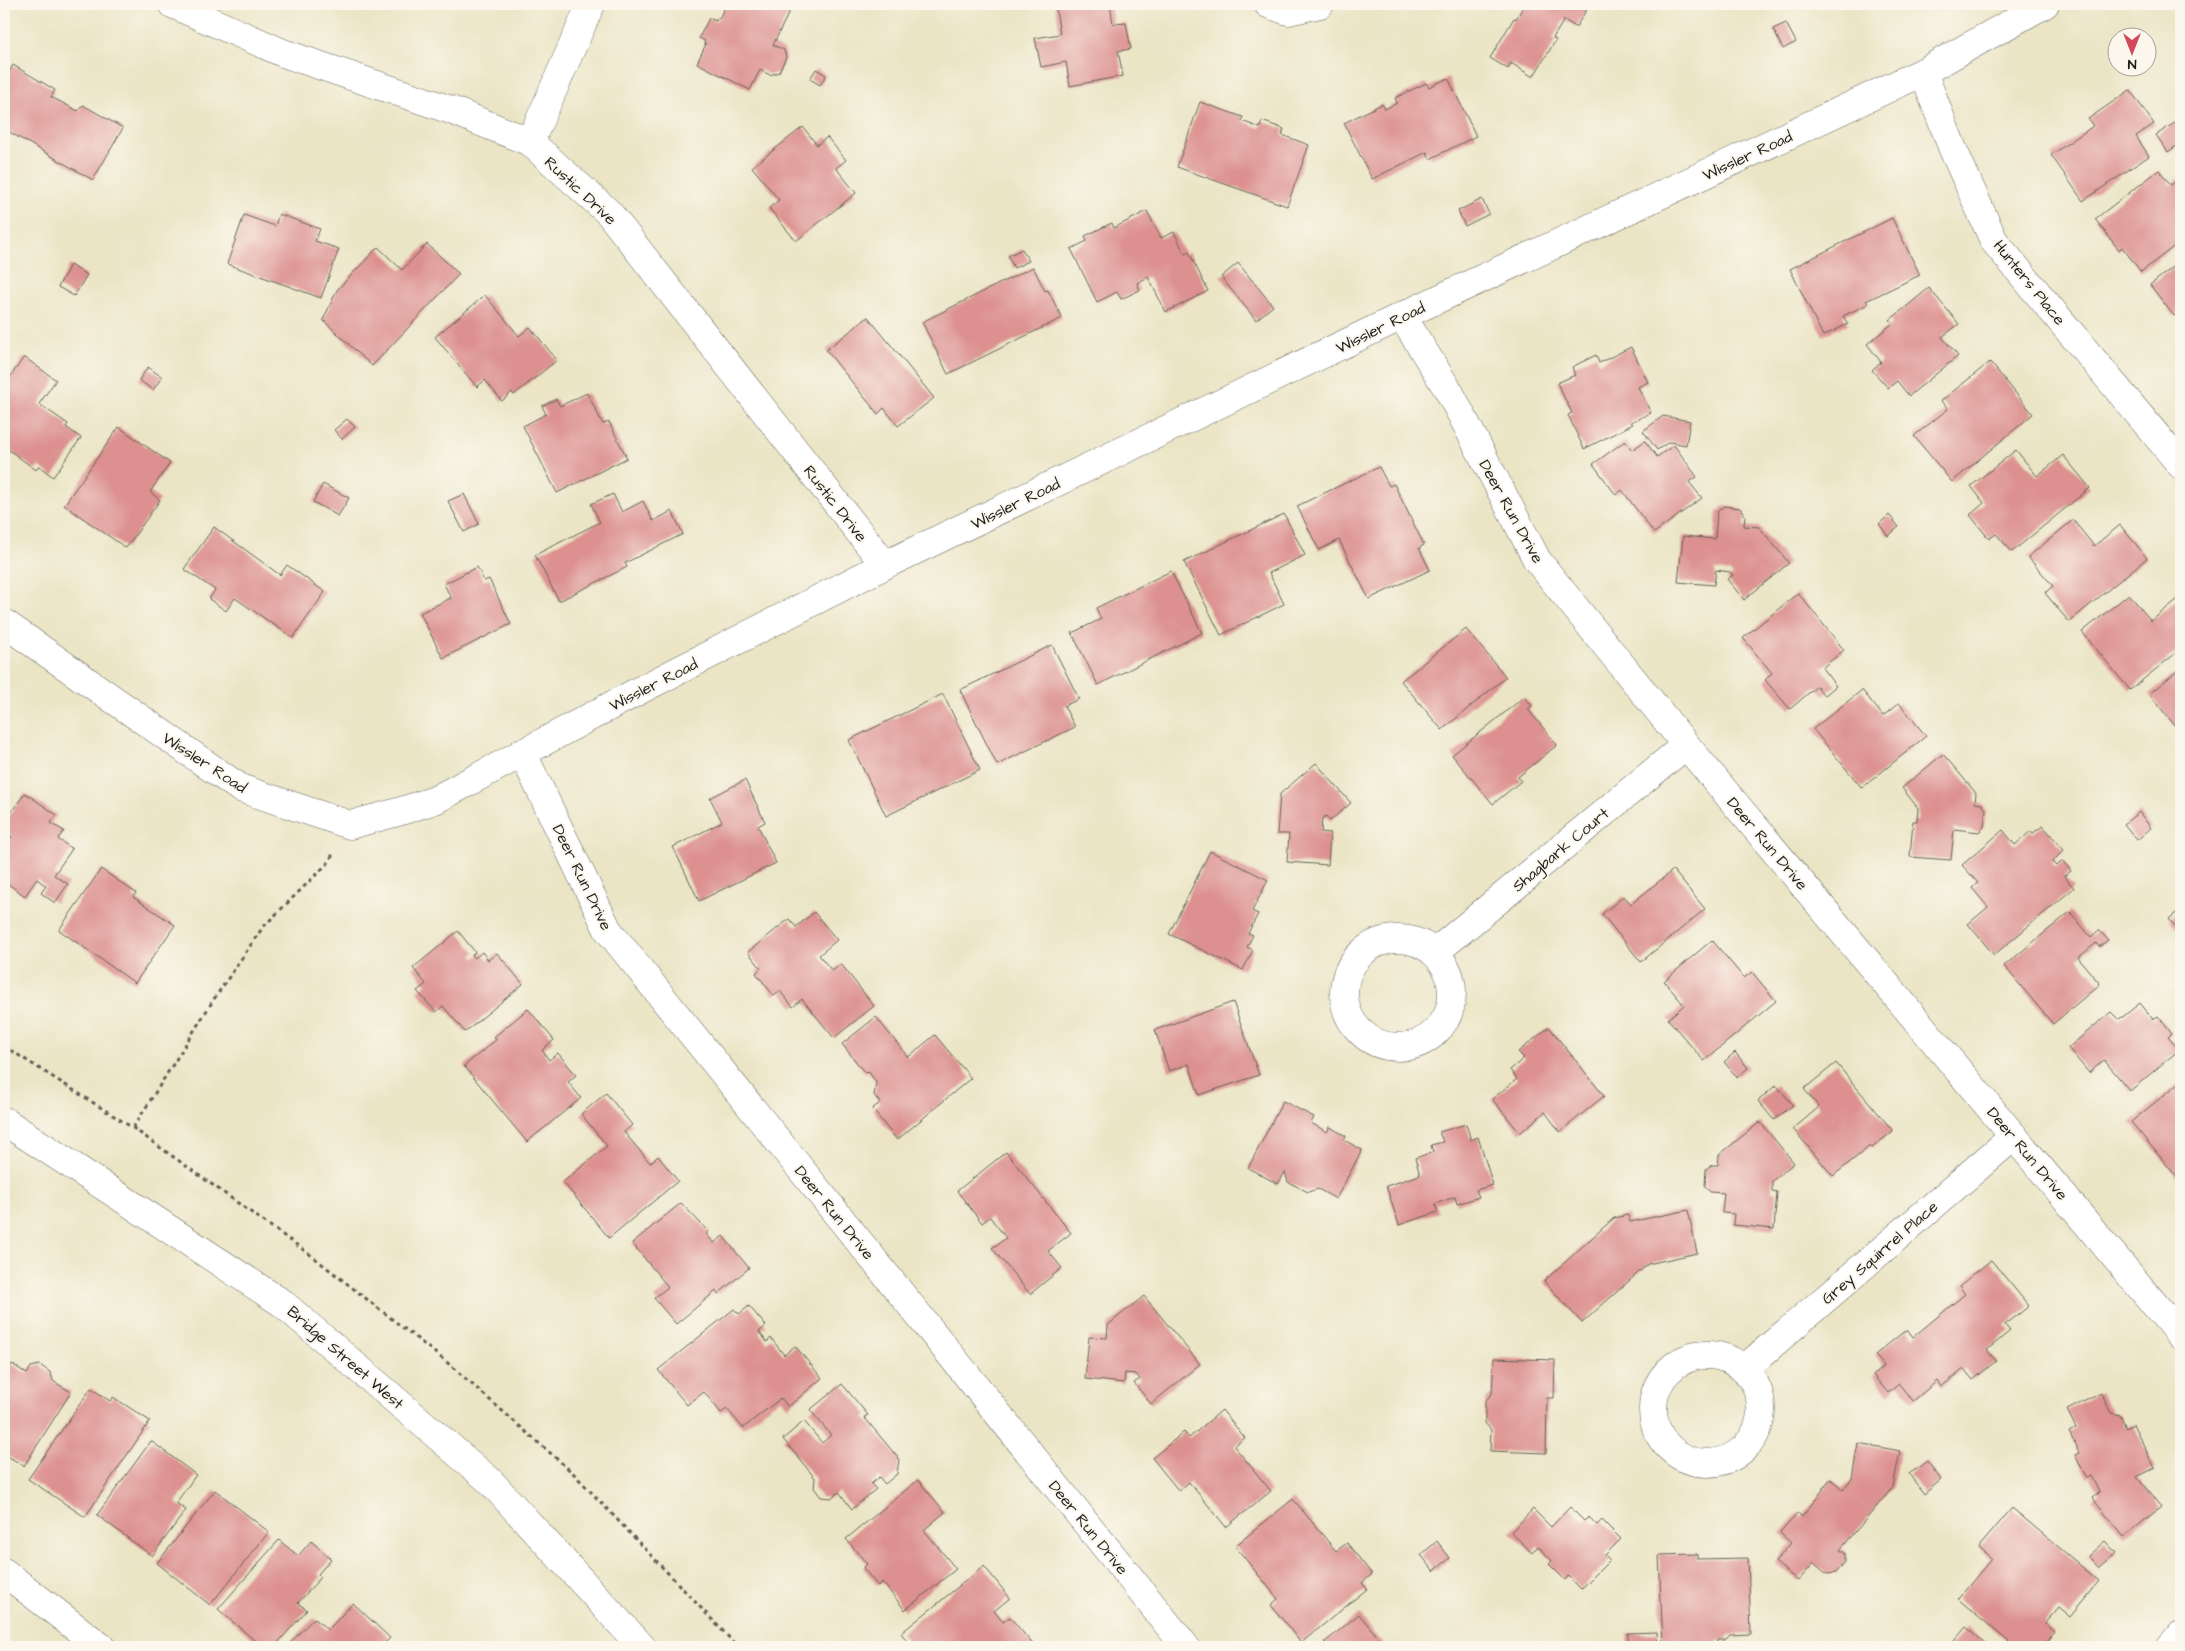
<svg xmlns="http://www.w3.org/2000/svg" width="2185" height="1651" font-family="'Architects Daughter',sans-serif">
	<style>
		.building { fill: #dc908f }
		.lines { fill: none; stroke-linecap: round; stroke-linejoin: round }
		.minor-casing { stroke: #646258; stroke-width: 29 }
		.secondary-casing { stroke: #646258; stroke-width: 29 }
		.path { stroke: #646258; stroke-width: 3; stroke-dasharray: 4 4; stroke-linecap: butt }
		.minor { stroke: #fff; stroke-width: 28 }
		.secondary { stroke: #fff; stroke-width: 28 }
		.labels { text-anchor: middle; stroke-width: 4; stroke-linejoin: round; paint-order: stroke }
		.street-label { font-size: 16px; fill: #1c1c1c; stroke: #fbf7ec }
	</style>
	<rect width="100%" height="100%" fill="#fbf7ec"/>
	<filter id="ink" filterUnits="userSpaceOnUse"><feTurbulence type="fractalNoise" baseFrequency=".02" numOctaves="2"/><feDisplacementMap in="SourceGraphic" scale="10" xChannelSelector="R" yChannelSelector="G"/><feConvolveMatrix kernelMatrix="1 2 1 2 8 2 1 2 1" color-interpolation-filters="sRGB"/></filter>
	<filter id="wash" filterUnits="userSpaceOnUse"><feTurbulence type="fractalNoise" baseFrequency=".0096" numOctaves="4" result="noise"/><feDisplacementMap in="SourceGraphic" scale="20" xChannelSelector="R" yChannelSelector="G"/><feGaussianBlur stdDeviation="1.12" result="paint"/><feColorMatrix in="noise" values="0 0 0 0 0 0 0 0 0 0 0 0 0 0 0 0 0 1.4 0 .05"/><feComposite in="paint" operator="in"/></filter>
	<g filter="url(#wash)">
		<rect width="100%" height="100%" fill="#ebe5c6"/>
		<g id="blocks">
			<!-- building -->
			<path class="building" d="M720,4H793L773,45L784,50L786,57L779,72L770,75L760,70L750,90L697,63L706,44H704L705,41L699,38L709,18L716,21L717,18L719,19L725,6Z
				M1055,4H1110L1113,24L1126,23L1131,49L1118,51L1123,76L1070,86L1066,62L1041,67L1035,38L1060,34Z
				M1525,4H1590L1576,27L1564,20L1553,38L1556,40L1533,77L1511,63L1508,69L1490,58L1514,18L1516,19Z
				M1786,23L1796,42L1783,49L1773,29Z
				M13,65L55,90L51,97L78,111L83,105L123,128L93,180L4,129V82Z
				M816,69L826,75L820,85L810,79Z
				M1448,78L1476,136L1430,159L1427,152L1372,179L1344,123L1382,104L1385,109L1397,103L1395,98L1426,83L1429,87Z
				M2130,90L2154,124L2136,136L2149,156L2083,201L2051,155L2093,126L2088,119Z
				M1200,102L1243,117L1242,121L1260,128L1262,121L1284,129L1282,135L1309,145L1287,206L1177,167Z
				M2176,122L2181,130V143L2168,152L2156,135Z
				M803,127L817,145L827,137L846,160L836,168L856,193L796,241L769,208L779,200L752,167Z
				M2159,170L2171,185L2181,177V241L2141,272L2122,247L2119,250L2095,219Z
				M1482,199L1489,214L1465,226L1458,211Z
				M1147,211L1161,238L1174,232L1185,254L1189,252L1208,291L1166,312L1148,277L1137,283L1140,290L1121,299L1117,292L1097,302L1071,249L1087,241L1085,236L1112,223L1114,228Z
				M279,214L320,229L315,241L339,249L321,298L227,264L244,215L275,226Z
				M1892,218L1920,275L1866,301L1868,304L1843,316L1848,324L1823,336L1790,269Z
				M427,244L459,274L372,366L323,320L337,290L378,247L402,270Z
				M1022,249L1029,261L1014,268L1008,256Z
				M2181,261V314L2180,312L2174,316L2150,285Z
				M1238,263L1273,306L1256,320L1221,277Z
				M70,265L87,275L74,296L58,287Z
				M1033,267L1045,291L1048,290L1062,318L948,374L922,322Z
				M1929,288L1959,324L1942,337L1958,356L1909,396L1897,381L1888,388L1872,370L1881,362L1867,344L1893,323L1890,320Z
				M485,295L519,336L530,327L557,360L514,395L512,392L502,401L485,380L477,387L435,337Z
				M868,317L934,398L898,426L884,408L878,414L826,350Z
				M1631,347L1648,382L1638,387L1651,413L1631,422L1633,424L1584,449L1568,415L1572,413L1557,383L1575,375L1572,367L1596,355L1599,363Z
				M24,357L56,380L39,404L68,424L66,427L81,438L53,477L39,466L36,470L9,450L4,459V386Z
				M1990,362L2033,414L1952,482L1914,436L1948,409L1941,401Z
				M148,367L162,377L153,390L139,380Z
				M587,393L603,424L609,422L627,458L557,493L523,426L546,414L542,406L556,399L560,406Z
				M1663,416L1690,421L1686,445L1669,442L1657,450L1643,431Z
				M347,419L355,427L342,439L334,430Z
				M119,427L170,463L150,492L160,500L126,548L64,505Z
				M1625,441L1632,450L1645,441L1657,457L1674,445L1697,477L1689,482L1702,498L1654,533L1622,490L1616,495L1593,464Z
				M2016,450L2037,476L2063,455L2090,488L2012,552L1996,534L1989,539L1970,515L1984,503L1971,486Z
				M1379,467L1389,486L1394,484L1424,545L1419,548L1430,570L1369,599L1339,540L1319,550L1297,506Z
				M323,484L349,498L338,516L313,502Z
				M464,494L479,524L464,532L448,501Z
				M613,494L622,512L643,501L653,521L672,511L683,534L625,563L627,567L559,601L535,555L600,522L591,504Z
				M1724,506L1740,508L1745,515L1744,526L1759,527L1789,563L1744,600L1727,579L1733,575L1730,572L1716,570L1714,585L1678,582L1683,536L1715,539L1717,512Z
				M1284,514L1305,555L1269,573L1284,604L1221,635L1184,562Z
				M1889,515L1899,527L1888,536L1879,524Z
				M2073,520L2094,546L2120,525L2147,558L2069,622L2045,593L2053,586L2028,557Z
				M214,527L280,575L287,565L325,592L293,638L235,598L226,611L209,599L215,590L184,569Z
				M477,567L484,581L489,579L511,624L443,658L420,613L451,598L444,584Z
				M1171,571L1202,633L1098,685L1072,633L1101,619L1096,608Z
				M1798,593L1844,650L1822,668L1836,686L1824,696L1817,686L1790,709L1765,680L1772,673L1743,638Z
				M2129,594L2151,621L2178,599L2181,604V649L2130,690L2082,632Z
				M1466,629L1506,677L1442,730L1401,681Z
				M1052,645L1079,699L1064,706L1075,727L997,765L960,690Z
				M2181,668V733L2149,694Z
				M1862,690L1883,716L1899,703L1926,736L1862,788L1813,729Z
				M943,694L980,770L886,816L849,740Z
				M1524,697L1532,706L1528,709L1557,745L1518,777L1521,781L1493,804L1452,755Z
				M1943,754L1976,793L1975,803L1982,804L1986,810L1984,827L1979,832L1954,829L1951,860L1910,857L1913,821H1917L1918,808L1902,788Z
				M1316,763L1351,803L1330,821L1326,816L1322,819L1321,832L1330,833L1328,865L1287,862L1289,834H1277L1280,794Z
				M745,780L765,822L758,826L776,863L699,901L673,847L722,822L710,798Z
				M25,793L57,815L51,823L64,831L58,839L72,849L54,875L68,884L55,903L41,893L46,886L37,879L25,896L4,881V848L12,837L4,831V822Z
				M2139,812L2151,828L2137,840L2124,824Z
				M2043,826L2064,850L2052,862L2056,866L2063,861L2071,871L2064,876L2074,888L1994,955L1968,924L1988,907L1972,888L1978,883L1962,865L2003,830L2015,845L2031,831L2033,833Z
				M1210,851L1268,880L1252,911L1258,914L1248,933L1253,935L1247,947L1253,950L1243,970L1169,934Z
				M101,869L136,893L133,897L175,925L135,983L59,930Z
				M1673,870L1705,909L1641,962L1602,914L1624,896L1631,904Z
				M2181,909V933L2169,919Z
				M814,912L837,940L819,955L832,971L841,964L874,1006L834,1038L802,999L793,1007L780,991L774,996L756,973L761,968L748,952L789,919L796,927Z
				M2070,912L2091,937L2099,930L2108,940L2099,947L2096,943L2078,958L2100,984L2053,1024L2004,966Z
				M458,931L475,952L472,955L475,958L482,952L488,960L497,953L523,984L465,1032L443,1006L436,1012L417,991L426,984L413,968Z
				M1712,940L1744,978L1752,972L1776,1001L1704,1061L1668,1019L1684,1005L1664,981Z
				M1233,1002L1259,1075L1199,1095L1189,1064L1169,1071L1155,1030Z
				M2140,1003L2153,1019L2158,1016L2172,1034L2168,1037L2179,1050L2130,1091L2104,1060L2089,1073L2068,1048L2111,1012L2119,1020Z
				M528,1009L554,1040L542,1050L549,1060L558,1053L576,1075L568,1082L581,1098L527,1142L464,1066L497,1039L494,1037Z
				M876,1017L908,1057L935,1035L971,1078L897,1140L872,1109L880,1103L874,1095L876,1082L868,1071L865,1073L842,1044Z
				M1549,1027L1604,1096L1560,1132L1545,1112L1520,1133L1492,1099L1517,1079L1510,1070L1524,1058L1518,1052Z
				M1735,1052L1748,1068L1737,1077L1724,1062Z
				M1836,1063L1893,1131L1872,1148L1870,1146L1833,1176L1793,1129L1819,1107L1804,1089Z
				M2180,1082L2181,1083V1182L2131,1122Z
				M1776,1085L1793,1105L1774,1120L1758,1101Z
				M606,1093L632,1125L624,1132L650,1163L658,1156L678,1181L609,1238L563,1182L607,1146L581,1114Z
				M1283,1101L1314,1117L1311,1123L1327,1132L1330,1127L1346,1136L1344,1140L1362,1150L1336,1199L1318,1189L1308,1192L1288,1182L1285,1172L1278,1184L1248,1168Z
				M1760,1122L1794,1163L1772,1181V1191L1777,1192L1774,1229L1733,1225L1734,1214L1722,1213L1724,1193L1710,1192L1705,1186L1706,1169L1712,1165H1718L1719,1155Z
				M1466,1124L1471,1140L1478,1137L1493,1185L1476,1190L1479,1197L1457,1204L1455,1197L1435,1204L1438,1212L1399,1225L1386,1186L1420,1175L1415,1158L1433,1152L1431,1145L1443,1142L1439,1132Z
				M1006,1152L1071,1233L1048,1251L1062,1268L1030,1294L992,1248L1006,1238L990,1217L982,1223L957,1191Z
				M681,1203L709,1232L706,1234L714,1243L723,1236L749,1268L718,1294L716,1291L676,1324L654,1298L668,1287L632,1243Z
				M1688,1210L1697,1253L1648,1264L1582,1323L1544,1281L1614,1218L1628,1215L1630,1222Z
				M1991,1260L2029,1306L2005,1325L2010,1331L1987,1350L1996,1361L1973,1380L1964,1369L1941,1387L1937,1381L1913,1401L1899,1384L1888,1393L1873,1375L1884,1366L1875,1355L1907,1329L1913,1337L1965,1294L1959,1286Z
				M1144,1296L1200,1364L1151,1404L1134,1383L1140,1379L1136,1374L1125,1373L1124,1383L1085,1379L1089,1337L1107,1338L1108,1325Z
				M749,1306L766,1326L759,1332L767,1342L771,1338L784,1355L795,1346L822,1378L788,1407L781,1398L743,1428L727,1409L721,1413L704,1392L687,1405L658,1370L734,1309L739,1314Z
				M1494,1358L1555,1360L1554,1398H1547L1546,1453L1490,1451L1491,1430L1485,1423V1401L1492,1394Z
				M12,1364L27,1374L31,1367L40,1365L51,1373L53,1381L71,1392L24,1466L4,1454V1429L7,1425L4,1423V1377Z
				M842,1384L868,1415L864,1417L899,1459L897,1474L885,1484L879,1477L871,1484L876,1489L852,1509L839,1492L831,1498L821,1497L814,1488L815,1478L783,1439L804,1421L822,1443L831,1435L810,1410Z
				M91,1388L110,1401L113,1397L150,1421L85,1517L28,1479Z
				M2101,1393L2111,1413L2120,1415L2126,1428L2133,1424L2155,1468L2137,1477L2161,1507L2124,1537L2092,1498L2099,1492L2091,1476L2087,1478L2075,1455L2079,1453L2069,1432L2076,1428L2067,1410Z
				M1222,1410L1245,1438L1234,1446L1271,1491L1226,1527L1189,1482L1179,1491L1152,1458L1184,1432L1189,1438Z
				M151,1441L196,1475L176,1503L186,1510L152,1556L97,1515Z
				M1858,1443L1900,1451L1893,1487L1840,1550L1845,1553V1562L1836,1573L1827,1574L1814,1563L1798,1581L1775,1562L1791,1543L1780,1533L1798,1513L1802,1517L1831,1479L1843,1489L1852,1479Z
				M1927,1461L1941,1480L1924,1494L1909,1474Z
				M918,1480L945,1512L924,1530L956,1569L905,1610L882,1582L878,1586L863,1568L867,1564L846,1539Z
				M215,1490L269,1532L210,1605L157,1563Z
				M1293,1499L1336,1551L1347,1543L1372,1574L1362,1583L1367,1589L1301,1643L1271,1605L1278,1599L1235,1546Z
				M1570,1507L1584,1521L1589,1517L1597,1525L1602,1520L1621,1539L1605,1555L1610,1560L1581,1589L1568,1576L1565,1580L1549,1564L1552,1561L1538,1546L1532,1553L1511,1532L1533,1509L1551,1527Z
				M2012,1508L2099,1581L2069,1617L2058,1608L2045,1623L2055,1632L2043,1647H2015L1958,1599L1991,1559L1978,1548Z
				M279,1540L298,1556L311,1541L331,1559L318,1574L321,1577L298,1603L307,1610L274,1647H262L218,1609Z
				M1437,1541L1450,1558L1434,1571L1421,1555Z
				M2105,1541L2116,1553L2099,1568L2088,1556Z
				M1697,1554V1559L1748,1558L1751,1634L1730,1635L1725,1640H1717V1647H1663L1659,1555Z
				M984,1566L1010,1598L994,1611L1003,1622L1010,1617L1035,1647H912L901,1633Z
				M353,1603L390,1638L381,1647H286L314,1618L328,1630Z
				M1359,1614L1386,1647H1328L1324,1643Z
				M1966,1627L1990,1647H1949Z
				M1657,1632L1658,1647H1628V1633Z"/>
		</g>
	</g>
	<g filter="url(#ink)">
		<use href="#blocks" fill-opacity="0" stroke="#646258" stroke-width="1"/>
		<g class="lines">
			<defs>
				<path id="minor" d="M172,4L283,53L451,110L530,142L609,213L885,565
					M1268,4L1288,11L1320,4
					M1923,72L1952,147L1994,241L2181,465
					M530,142L591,4
					M1402,316L1450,393L1537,560L1686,745L2181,1336
					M4,623L240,788L350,825L398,812L435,800L644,688L885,565L1402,316L1923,72L2045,4
					M522,752L608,930L1186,1647
					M1344 993a54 54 0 1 1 108 0a54 54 0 1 1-108 0Z
					M1434,953L1686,745
					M1653 1409a54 54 0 1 1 108 0a54 54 0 1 1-108 0Z
					M1744,1369L2014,1136
					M4,1572L101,1647
					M2170,1647L2181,1634"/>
				<path id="secondary" d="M4,1121L282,1303L490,1481L642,1647"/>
			</defs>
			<!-- minor casing -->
			<use href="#minor" class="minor-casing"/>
			<!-- secondary casing -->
			<use href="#secondary" class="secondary-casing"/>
			<!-- path -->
			<path class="path" d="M4,1046L133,1128L312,1256L449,1364L573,1473L738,1647
				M133,1128L214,999L263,927L328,863L333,854"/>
			<!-- minor -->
			<use href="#minor" class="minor"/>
			<!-- secondary -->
			<use href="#secondary" class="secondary"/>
		</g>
	</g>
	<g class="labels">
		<!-- street labels -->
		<g class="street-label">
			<text transform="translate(1747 155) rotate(-25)" y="6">Wissler Road</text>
			<text transform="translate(581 190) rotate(43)" y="6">Rustic Drive</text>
			<text transform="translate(2030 282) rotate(51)" y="6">Hunters Place</text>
			<text transform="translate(1380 327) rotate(-26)" y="6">Wissler Road</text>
			<text transform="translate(836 503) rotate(52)" y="6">Rustic Drive</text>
			<text transform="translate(1015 503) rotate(-26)" y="6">Wissler Road</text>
			<text transform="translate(1512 511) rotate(61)" y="6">Deer Run Drive</text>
			<text transform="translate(653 684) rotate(-27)" y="6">Wissler Road</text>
			<text transform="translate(205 762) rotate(33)" y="6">Wissler Road</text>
			<text transform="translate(1768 843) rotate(50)" y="6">Deer Run Drive</text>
			<text transform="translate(1560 849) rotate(-40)" y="6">Shagbark Court</text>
			<text transform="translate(583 877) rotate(64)" y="6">Deer Run Drive</text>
			<text transform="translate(2028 1153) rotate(50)" y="6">Deer Run Drive</text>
			<text transform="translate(835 1212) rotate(51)" y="6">Deer Run Drive</text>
			<text transform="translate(1879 1252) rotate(-41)" y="6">Grey Squirrel Place</text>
			<text transform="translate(346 1357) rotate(41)" y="6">Bridge Street West</text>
			<text transform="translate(1089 1527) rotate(51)" y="6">Deer Run Drive</text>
		</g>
	</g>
	<!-- margin -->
	<rect width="2185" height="1651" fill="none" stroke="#fbf7ec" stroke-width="20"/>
	<!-- north arrow -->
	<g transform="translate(2132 52) rotate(180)"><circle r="24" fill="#fbf7ec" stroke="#a29f99"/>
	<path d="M0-4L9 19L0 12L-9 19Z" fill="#d1495b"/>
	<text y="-8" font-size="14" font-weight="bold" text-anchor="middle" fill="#1c1c1c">N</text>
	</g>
</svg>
